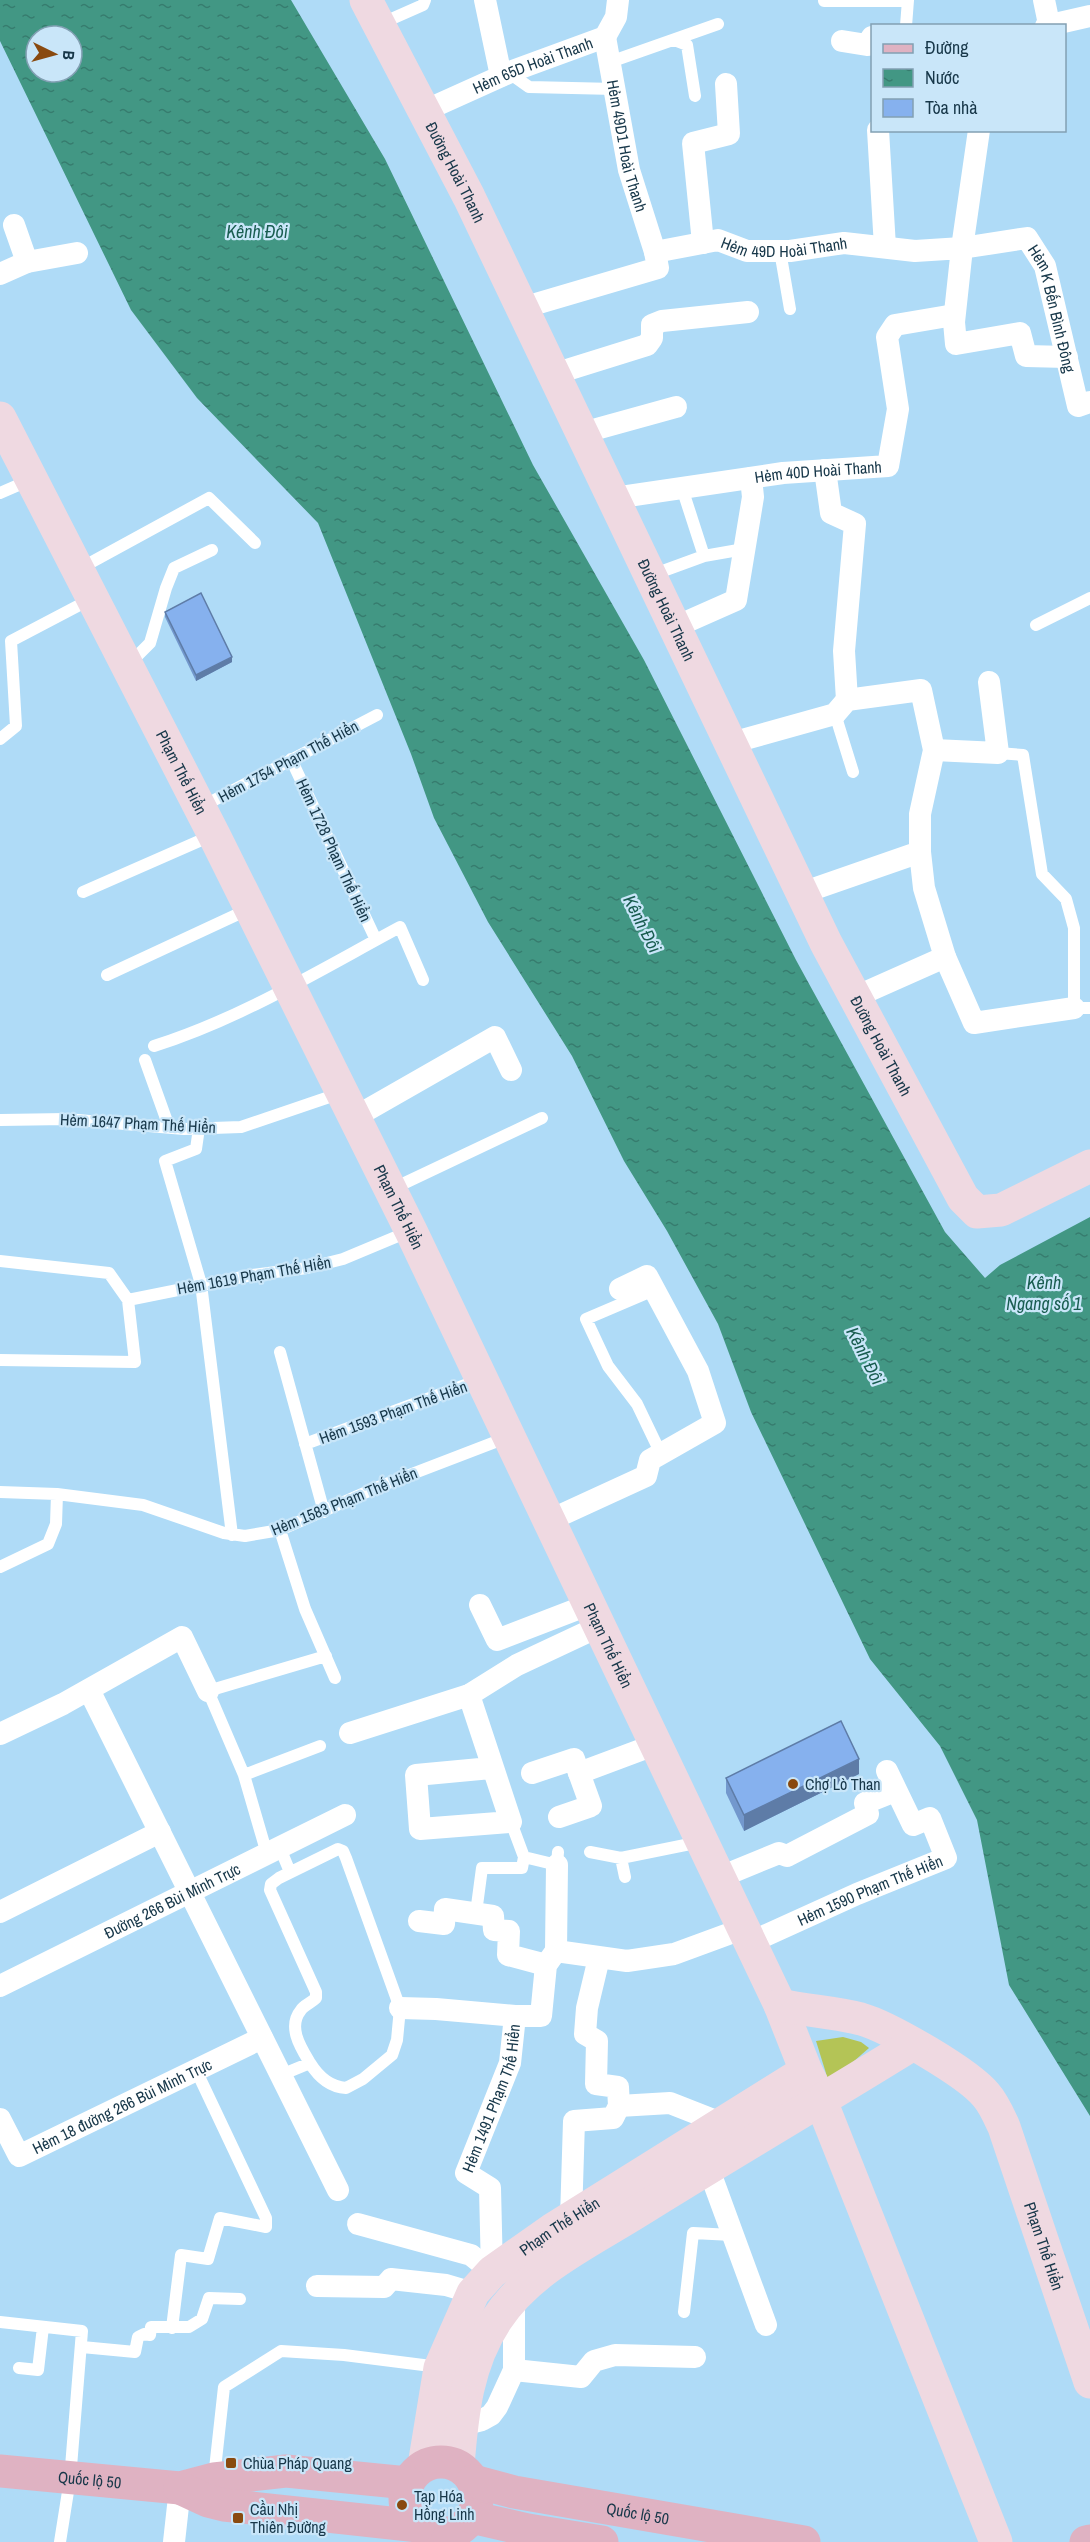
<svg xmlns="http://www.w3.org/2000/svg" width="1090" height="2542" font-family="'Archivo Narrow',sans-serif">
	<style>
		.green { fill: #b4c456 }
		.water { fill: url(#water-ripples); fill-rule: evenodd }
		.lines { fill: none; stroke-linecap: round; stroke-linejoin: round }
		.lane { stroke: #fff; stroke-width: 12 }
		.street { stroke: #fff; stroke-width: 22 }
		.secondary { stroke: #efd9e1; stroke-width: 33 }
		.primary { stroke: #dfb2c2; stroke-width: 33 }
		.wall { fill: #7398cd }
		.shaded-wall { fill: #5e7ca7 }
		.building { fill: #86b1ee; stroke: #5e7ca7; stroke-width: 1.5 }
		.poi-dot { fill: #894a10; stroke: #c9e6f9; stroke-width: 2 }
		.labels { text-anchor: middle; stroke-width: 4.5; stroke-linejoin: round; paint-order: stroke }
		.street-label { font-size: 16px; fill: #173749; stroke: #c9e6f9 }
		.poi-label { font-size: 16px; fill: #173749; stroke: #c9e6f9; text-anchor: start }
		.water-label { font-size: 18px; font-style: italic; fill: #195d50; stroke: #c9e6f9 }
	</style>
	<defs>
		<pattern id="water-ripples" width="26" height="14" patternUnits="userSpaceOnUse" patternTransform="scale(1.5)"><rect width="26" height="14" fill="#429784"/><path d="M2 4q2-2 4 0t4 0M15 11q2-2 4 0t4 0" fill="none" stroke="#367c6e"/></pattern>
	</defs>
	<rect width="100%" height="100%" fill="#afdbf7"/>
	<!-- green -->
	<path class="green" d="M843,2037L861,2042L869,2048L829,2083L816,2041Z"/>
	<!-- water -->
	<path class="water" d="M0,0H291L385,159L533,465L644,660L796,960L945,1232L985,1278L1000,1265L1090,1217V2116L1009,1985L977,1820L940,1746L870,1659L751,1412L718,1324L667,1231L624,1161L572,1056L488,922L434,818L411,754L318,523L197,398L131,310L0,41ZM36,36H72V72H36Z"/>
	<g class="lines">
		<!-- lane -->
		<path class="lane" d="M824,1H907
			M380,24L423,5L425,0
			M906,26L908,0
			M674,40L687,45L695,96
			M610,62L718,24
			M509,73L529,87L615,89
			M780,251L790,309
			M682,488L704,556
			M0,493L30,480
			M79,569L209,498L255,543
			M652,575L704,556L744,549
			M1036,625L1090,598
			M128,665L150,643L166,588L174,568L212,550
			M835,714L853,772
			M0,739L16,726L11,641L91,599
			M998,753L1023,755L1042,874L1066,899L1074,928V1008H1090
			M291,759L376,940
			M201,807L377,715
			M83,892L213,835
			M107,975L249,909
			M154,1046C240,1019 320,970 400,927L423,980
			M145,1060L169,1127
			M0,1120L66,1119L184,1129L241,1127L341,1093
			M199,1128L196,1149L165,1161L201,1284L232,1535
			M392,1189L542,1118
			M0,1261L109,1273L128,1300L135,1362L0,1360
			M654,1290L586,1319L608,1366L637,1404L661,1454
			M128,1300L252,1275L307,1268L343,1259L410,1231
			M280,1352L324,1512
			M305,1444L479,1380
			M0,1492L57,1494L143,1505L224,1533L245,1536L280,1530L378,1487L508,1437
			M280,1530L305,1609L335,1678
			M0,1567L48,1544L56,1524L57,1494
			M244,1775L208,1691L326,1656
			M511,1822L524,1857L557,1865L558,1852
			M280,1848L290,1872
			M590,1852L621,1858L700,1842
			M267,1854L244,1775L320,1746
			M621,1858L625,1877
			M476,1913L482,1868H522L524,1857
			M281,2075L310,2063C318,2076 330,2087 346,2088L363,2079L392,2055L397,2040L400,2008L346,1858L343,1851L338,1849L279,1878L271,1884L270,1890L316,1992V1998C311,2003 304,2005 301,2010C287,2027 301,2048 310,2063
			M684,2312L693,2233L732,2235
			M0,2322L82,2331L70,2479L60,2542
			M172,2328L181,2255L208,2259L220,2218L266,2227V2218L196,2070
			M82,2347L135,2352L138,2337L144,2334L150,2335L151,2327H189L202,2319L209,2298L240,2299
			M19,2368L38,2370L43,2327
			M214,2478L224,2387L281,2351L344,2355L439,2367"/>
		<!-- street -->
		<g class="street">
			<path d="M485,0L501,76"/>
			<path d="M1044,0L1049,24"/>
			<path d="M1046,26L1090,16"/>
			<path id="s1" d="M605,37L629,170L655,252"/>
			<path d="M842,41L867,45L872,37"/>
			<path id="s2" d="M424,111L515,70L605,37L616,17L618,0"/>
			<path d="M878,130L885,247"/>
			<path id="s3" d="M979,130L962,248L1027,238L1045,266L1078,406L1090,402"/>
			<path d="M703,243L693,143L729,134L726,84"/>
			<path d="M27,262L77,253"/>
			<path d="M0,274L27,262L14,225"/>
			<path id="s4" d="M522,308L658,268L655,252L718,240L747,251H790L844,243L915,251L962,248L954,322L956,344L1020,333L1026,356L1067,357"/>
			<path d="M554,374L647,345L652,338V325L662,321L748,312"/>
			<path d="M582,433L676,407"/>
			<path d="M825,470L831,513L855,524L844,651L847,700"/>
			<path id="s5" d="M614,498L783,473L888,466L898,409L887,337L895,325L954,315"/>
			<path d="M675,627L736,600L753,497L751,478"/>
			<path d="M731,743L835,714L847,700L921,690L934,750L920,814V852L802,893"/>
			<path d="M934,750L998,753L989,682"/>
			<path d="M945,957L974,1023L1074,1008"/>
			<path d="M855,997L945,957L924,888L920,852"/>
			<path d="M355,1117L495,1037L511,1070"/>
			<path d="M548,1521L646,1476L650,1460L715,1423L698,1371L647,1276L620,1289"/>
			<path d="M480,1605L497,1640L588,1605"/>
			<path d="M89,1690L338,2190"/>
			<path d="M469,1695L511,1822L420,1829L416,1775L491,1768"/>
			<path d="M350,1733L469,1695L517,1665L598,1627"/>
			<path d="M0,1734L63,1704L182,1637L208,1691"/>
			<path d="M532,1773L574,1759L591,1806L559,1817"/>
			<path d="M579,1773L654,1745"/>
			<path d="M718,1878L779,1853L787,1856L868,1814L865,1803L895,1791"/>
			<path d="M0,1912L160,1832"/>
			<path d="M419,1921L444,1924L445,1909L493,1916L494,1930L509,1931L508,1955L546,1965"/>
			<path id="s6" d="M749,1943L857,1894L946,1858L930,1818L913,1825L887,1771"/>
			<path d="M556,1951L627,1961L674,1954L742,1929"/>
			<path d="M556,1951L557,1865"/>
			<path id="s7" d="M0,1986L345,1815"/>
			<path d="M400,2008L436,2009L515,2016"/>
			<path d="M619,2106L670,2103L721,2123"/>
			<path id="s8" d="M0,2119L19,2156L262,2038"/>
			<path d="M708,2167L766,2325"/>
			<path d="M571,2218L574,2121L613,2118L619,2106L618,2087L596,2084L597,2041L585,2034L587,2008L599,1958"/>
			<path d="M358,2224L471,2255L492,2272"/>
			<path id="s9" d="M492,2272L490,2188L466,2173L510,2063L515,2016H541L546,1965L556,1951"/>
			<path d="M317,2286L384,2287L391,2279L446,2285L473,2293"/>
			<path d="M514,2370L581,2377L594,2361L615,2355L695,2357"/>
			<path d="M462,2425L482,2420L491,2415L497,2407L514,2370V2296"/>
			<path d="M174,2542L180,2488"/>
		</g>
		<!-- secondary -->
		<g class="secondary">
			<path id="s10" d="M366,0L469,197L826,943L963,1198L977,1212L1001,1210L1090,1166"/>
			<path id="s11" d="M0,418L214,835L411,1231L780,2005L806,2071L821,2101L996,2542"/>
			<path id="s12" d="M780,2005C807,2011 834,2012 861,2019C889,2027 968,2073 986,2095C994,2104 999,2116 1004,2127L1090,2382"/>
			<path id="s13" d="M424,2466L440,2368L473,2293L492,2272L553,2229L806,2071"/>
			<path d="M458,2466C462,2414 467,2363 497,2319C529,2270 589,2242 637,2212C728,2155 821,2101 913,2044"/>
		</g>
		<!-- primary -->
		<g class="primary">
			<circle cx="441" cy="2498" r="36"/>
			<path id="s14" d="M0,2471L180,2488L214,2479L286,2471L408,2483"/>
			<path id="s15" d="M473,2481L514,2492L804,2542"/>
			<path d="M180,2488L208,2501L224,2505L418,2526"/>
			<path d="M471,2517L528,2530L602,2542"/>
			<path d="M1086,2542L1090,2541"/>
		</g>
	</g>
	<!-- wall -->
	<path class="wall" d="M165,612L232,662L196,681L165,617Z
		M859,1774L744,1831L726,1793V1778Z"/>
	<!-- shaded-wall -->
	<path class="shaded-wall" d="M232,657V662L196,681V675Z
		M859,1759V1774L744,1831V1815Z"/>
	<!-- building -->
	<path class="building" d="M201,593L232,657L196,675L165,612Z
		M841,1721L859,1759L744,1815L726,1778Z"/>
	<!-- markers -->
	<g class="poi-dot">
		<circle cx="793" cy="1784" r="6"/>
		<rect x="225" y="2457" width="12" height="12" rx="3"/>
		<circle cx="402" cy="2505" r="6"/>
		<rect x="232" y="2512" width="12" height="12" rx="3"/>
	</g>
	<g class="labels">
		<!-- street labels -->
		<g class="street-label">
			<text dy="6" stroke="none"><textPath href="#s2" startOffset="118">Hẻm 65D Hoài Thanh</textPath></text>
			<text dy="6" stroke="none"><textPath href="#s1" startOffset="111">Hẻm 49D1 Hoài Thanh</textPath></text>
			<text dy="6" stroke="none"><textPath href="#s10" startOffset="194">Đường Hoài Thanh</textPath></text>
			<text dy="6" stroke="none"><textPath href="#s4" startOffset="290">Hẻm 49D Hoài Thanh</textPath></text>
			<text dy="6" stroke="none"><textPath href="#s3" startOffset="261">Hẻm K Bến Bình Đông</textPath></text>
			<text dy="6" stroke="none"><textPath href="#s5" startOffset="206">Hẻm 40D Hoài Thanh</textPath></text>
			<text dy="6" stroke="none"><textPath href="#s10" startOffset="680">Đường Hoài Thanh</textPath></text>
			<text transform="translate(288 761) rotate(-28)" y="6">Hẻm 1754 Phạm Thế Hiển</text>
			<text dy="6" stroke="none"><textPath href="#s11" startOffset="398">Phạm Thế Hiển</textPath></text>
			<text transform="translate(334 850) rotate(65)" y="6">Hẻm 1728 Phạm Thế Hiển</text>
			<text dy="6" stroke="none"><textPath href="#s10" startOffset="1166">Đường Hoài Thanh</textPath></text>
			<text transform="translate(138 1123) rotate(3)" y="6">Hẻm 1647 Phạm Thế Hiển</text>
			<text dy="6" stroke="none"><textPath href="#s11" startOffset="884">Phạm Thế Hiển</textPath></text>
			<text transform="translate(254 1275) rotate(-10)" y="6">Hẻm 1619 Phạm Thế Hiển</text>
			<text transform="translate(393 1412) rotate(-20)" y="6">Hẻm 1593 Phạm Thế Hiển</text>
			<text transform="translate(344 1501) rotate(-22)" y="6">Hẻm 1583 Phạm Thế Hiển</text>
			<text dy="6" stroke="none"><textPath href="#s11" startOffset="1370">Phạm Thế Hiển</textPath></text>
			<text dy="6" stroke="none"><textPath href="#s6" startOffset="132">Hẻm 1590 Phạm Thế Hiển</textPath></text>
			<text dy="6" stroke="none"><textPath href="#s7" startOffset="192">Đường 266 Bùi Minh Trực</textPath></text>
			<text dy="6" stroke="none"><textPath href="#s9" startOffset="192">Hẻm 1491 Phạm Thế Hiển</textPath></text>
			<text dy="6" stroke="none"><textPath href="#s8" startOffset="156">Hẻm 18 đường 266 Bùi Minh Trực</textPath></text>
			<text dy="6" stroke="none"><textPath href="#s13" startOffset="291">Phạm Thế Hiển</textPath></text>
			<text dy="6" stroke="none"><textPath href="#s12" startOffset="392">Phạm Thế Hiển</textPath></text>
			<text dy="6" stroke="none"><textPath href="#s14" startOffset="90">Quốc lộ 50</textPath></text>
			<text dy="6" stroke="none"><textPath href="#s15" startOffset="168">Quốc lộ 50</textPath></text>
		</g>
		<!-- poi labels -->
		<g class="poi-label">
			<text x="805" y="1790">Chợ Lò Than</text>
			<text x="243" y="2469">Chùa Pháp Quang</text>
			<text x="414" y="2502">Tạp Hóa<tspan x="414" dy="18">Hồng Linh</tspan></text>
			<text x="250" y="2515">Cầu Nhị<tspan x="250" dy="18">Thiên Đường</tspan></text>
		</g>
		<!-- water labels -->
		<g class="water-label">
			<text x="257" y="238">Kênh Đôi</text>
			<text transform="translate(642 924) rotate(63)" y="6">Kênh Đôi</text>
			<text x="1044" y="1289">Kênh<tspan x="1044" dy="21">Ngang số 1</tspan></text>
			<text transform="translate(865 1356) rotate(63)" y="6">Kênh Đôi</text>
		</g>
	</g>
	<!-- legend -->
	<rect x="871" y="24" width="195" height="108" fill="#c9e6f9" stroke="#82a0b3" stroke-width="1.5"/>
	<rect x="883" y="44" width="30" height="9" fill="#dfb2c2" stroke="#82a0b3" stroke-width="1.5"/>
	<text x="925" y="54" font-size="18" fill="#173749">Đường</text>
	<rect x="883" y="69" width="30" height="18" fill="url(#water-ripples)" stroke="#82a0b3" stroke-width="1.5"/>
	<text x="925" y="84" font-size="18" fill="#173749">Nước</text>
	<rect x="883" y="99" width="30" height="18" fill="#86b1ee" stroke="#82a0b3" stroke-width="1.5"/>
	<text x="925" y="114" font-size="18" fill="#173749">Tòa nhà</text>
	<!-- north arrow -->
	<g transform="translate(54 54) rotate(95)"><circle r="28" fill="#c9e6f9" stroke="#82a0b3" stroke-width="1.5"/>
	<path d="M0-4.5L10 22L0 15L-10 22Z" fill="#894a10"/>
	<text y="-9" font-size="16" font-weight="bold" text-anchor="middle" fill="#173749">B</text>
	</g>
</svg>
